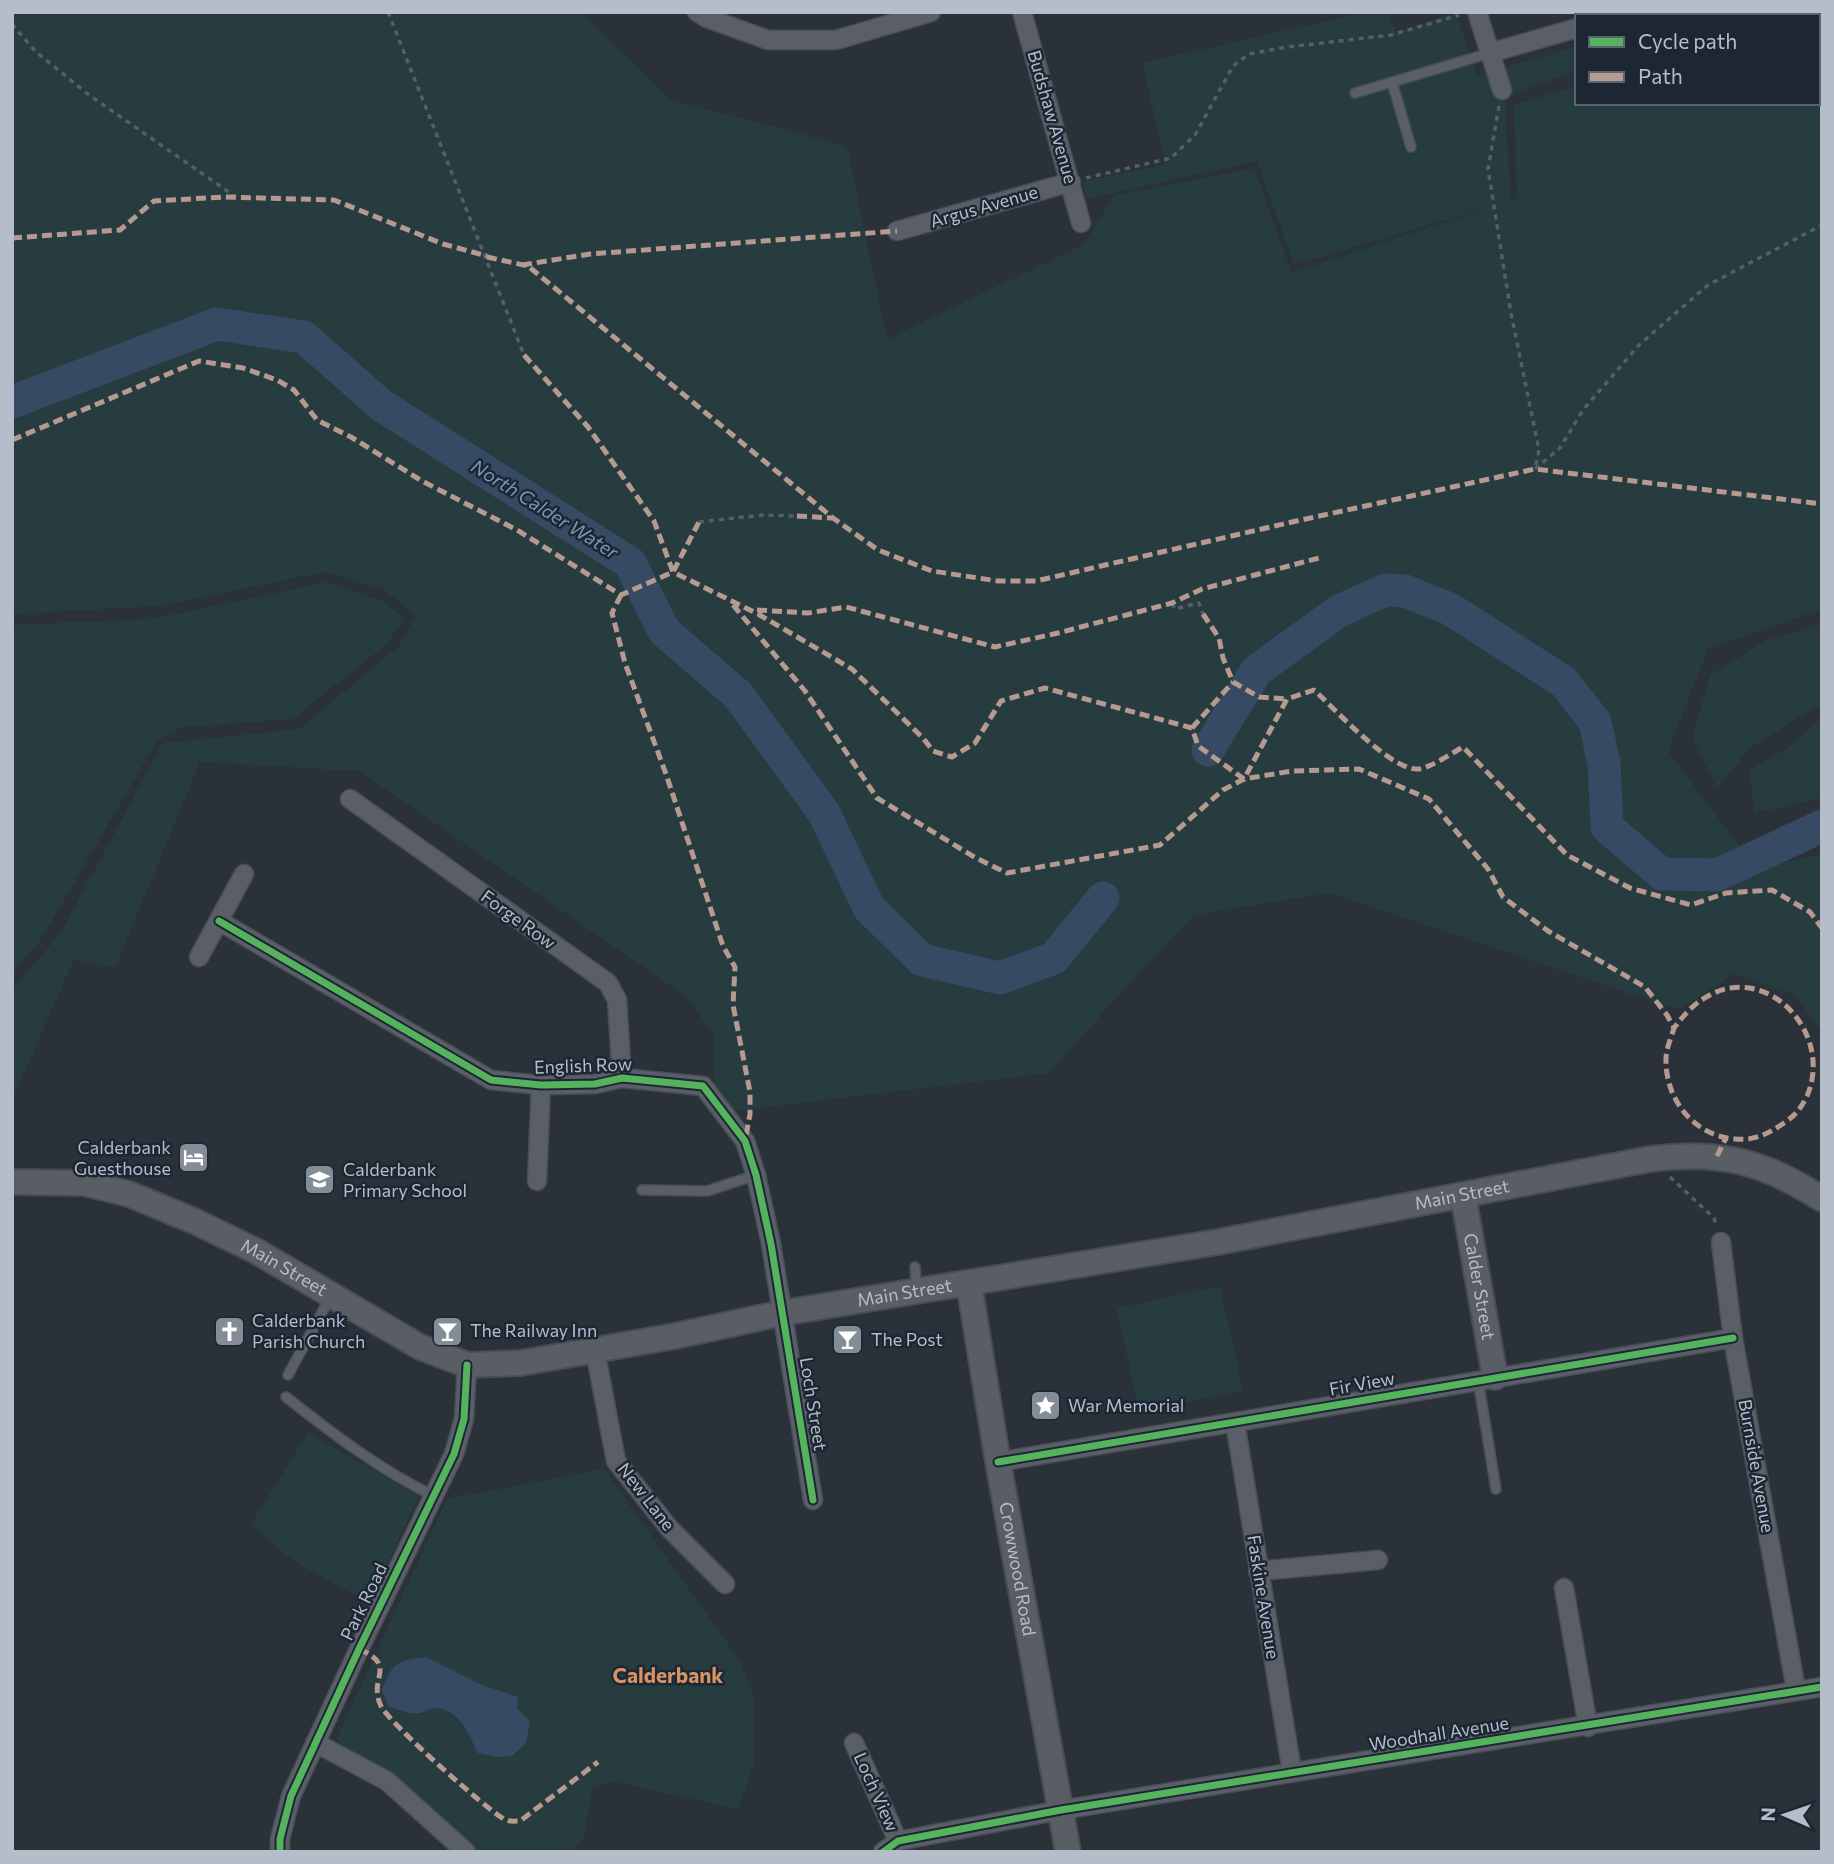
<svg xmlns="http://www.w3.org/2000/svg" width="1834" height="1864" font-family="Commissioner,sans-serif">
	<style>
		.green { fill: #273c3f }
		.water { fill: #374a63 }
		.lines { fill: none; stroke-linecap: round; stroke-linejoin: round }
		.river { stroke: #374a63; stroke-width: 33 }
		.lane-casing { stroke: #484d54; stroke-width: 12 }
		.street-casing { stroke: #484d54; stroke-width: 21 }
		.secondary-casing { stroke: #484d54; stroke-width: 28 }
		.path { stroke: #585e64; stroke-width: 3.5; stroke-dasharray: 5 5; stroke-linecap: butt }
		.lane { stroke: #5a5f67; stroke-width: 9 }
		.street { stroke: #5a5f67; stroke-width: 18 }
		.secondary { stroke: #595e65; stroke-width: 24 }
		.quiet { stroke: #b69a8f; stroke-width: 5; stroke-dasharray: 10 5; stroke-linecap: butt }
		.cycleway-casing { stroke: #1d2734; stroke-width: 11 }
		.cycleway { stroke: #56b35d; stroke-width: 7 }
		.labels { text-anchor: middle; stroke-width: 5; stroke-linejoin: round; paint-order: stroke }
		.street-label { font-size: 18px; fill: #b5bdca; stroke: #1d2734 }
		.poi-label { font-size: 18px; fill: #b5bdca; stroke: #1d2734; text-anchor: start }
		.water-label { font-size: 19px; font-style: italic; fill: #7c94b2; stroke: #1d2734 }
		.quarter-label { font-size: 21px; font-weight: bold; fill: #d79362; stroke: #1d2734 }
	</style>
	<rect width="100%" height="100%" fill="#2a3139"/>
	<!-- green -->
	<path class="green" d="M12,12H580L672,100L847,146L887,339L1083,245L1114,196L1254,168L1292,273L1492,206L1294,265L1257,161L1087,199L1082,182L1166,164L1142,63L1367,12H1388L1396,33L1455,12L1478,76L1577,46V71L1519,91L1505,101L1511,200L1517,198L1514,105L1577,86V103H1818V16H1812L1822,13V609L1708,649L1668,751L1756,868L1822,854V1033L1795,995L1734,974L1679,1010L1329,893L1194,915L1126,987L1049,1073L734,1111L714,1084V1035L687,997L359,771L200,762L115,968L74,959L12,1101V989L60,934L163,743L299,729L399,646L415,616L384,589L324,572L160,606L12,614Z
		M326,582L382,601L405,618L386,645L292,719L183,727L158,739L42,938L12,973V625L153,619Z
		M1822,624V705L1799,717L1750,748L1717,788L1692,739L1710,675L1767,640Z
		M1822,716V798L1754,813L1750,770L1791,746Z
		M1220,1286L1243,1390L1139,1413L1117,1308Z
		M308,1433L419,1496L369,1603L292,1560L251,1524Z
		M604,1469L740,1661L753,1695V1767L738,1809L615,1782L593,1787L583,1840L574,1846L575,1852H477L391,1773L345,1753L337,1738L447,1499Z"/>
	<!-- water -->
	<path class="water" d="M426,1657L482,1685L518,1697L517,1709L530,1721L526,1743L512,1756L497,1757L478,1753C469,1735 460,1710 437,1708C432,1708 426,1711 421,1713C410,1715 399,1710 388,1706L382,1690C392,1663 397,1660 426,1657Z"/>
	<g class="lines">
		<!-- river -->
		<path class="river" d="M12,402L217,324L304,337L381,405L630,563L664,631L738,695L824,813L869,908L922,960L1000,978L1054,958L1103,898
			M1208,750L1256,671L1339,611L1385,590L1405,591L1450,609L1564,682L1595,722L1604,764L1607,827L1662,874L1717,875L1822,826"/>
		<defs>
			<path id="lane" d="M1392,82L1411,147
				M1355,93L1490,53
				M642,1190L707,1191L756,1175
				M915,1267L917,1290
				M288,1375L331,1296
				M1478,1380L1496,1489
				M286,1397C333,1434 380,1470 434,1496"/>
			<path id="street" d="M697,12L707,18L768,40H836L931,12
				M1022,12L1081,223
				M1477,12L1502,90
				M1621,16L1633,12
				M1490,53L1577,28
				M897,231L1071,182
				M350,799L608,983L617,1000L622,1078
				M219,921L491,1080L541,1085L595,1084L622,1078L703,1086L745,1141L756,1175L771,1244L813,1500
				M199,957L244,874
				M537,1181L541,1085
				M1721,1242L1733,1338L1796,1690
				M595,1350L616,1461L669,1528L725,1584
				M1235,1422L1292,1772
				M998,1462L1733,1338
				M1258,1571L1378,1560
				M1564,1588L1588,1727
				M316,1743L387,1781L466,1852
				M854,1743L898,1841
				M280,1852V1839L291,1796L359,1649L454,1454L464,1419L467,1365
				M883,1852L898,1841L1061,1810L1822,1687"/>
			<g id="secondary">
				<path id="s1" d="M12,1182L84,1183L129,1194L194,1221L256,1251L420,1347L467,1365L521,1363L675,1336L782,1313L1218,1242L1650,1159C1719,1150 1763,1161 1822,1199"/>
				<path id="s2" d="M1463,1195L1495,1377"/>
				<path id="s3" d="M969,1284L998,1462L1068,1852"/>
			</g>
		</defs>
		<!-- lane casing -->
		<use href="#lane" class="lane-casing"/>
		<!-- street casing -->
		<use href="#street" class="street-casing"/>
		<!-- secondary casing -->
		<use href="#secondary" class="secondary-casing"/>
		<!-- path -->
		<path class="path" d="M388,12L524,355
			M12,24L35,51L89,95L236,197
			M1499,106L1488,169L1511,313L1539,450L1535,469
			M1086,178L1171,158L1195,135L1233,66L1249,54L1287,47L1391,35L1459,15
			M1535,469L1560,448L1583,410L1639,345L1708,285L1822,225
			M699,522L762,515L797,516
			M1172,603L1175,609L1199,603L1203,614
			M1670,1177L1714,1218L1716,1227"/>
		<!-- lane -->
		<use href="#lane" class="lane"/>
		<!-- street -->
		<use href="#street" class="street"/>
		<!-- secondary -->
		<use href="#secondary" class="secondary"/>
		<!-- quiet -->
		<path class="quiet" d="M12,238L120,230L154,201L224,197L334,200L443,244L487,256
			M487,257L528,266L833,518L878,550L932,571L998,581H1036L1292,522L1535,469L1822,504
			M522,265L590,254L897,231
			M524,355L588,427L654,521L673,572L758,614L852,669L923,738L933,751L952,757L975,743L1001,701L1045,688L1192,728L1198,746L1244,779L1287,699L1314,690C1335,709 1392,772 1419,769C1430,768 1452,753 1463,747L1567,855L1630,888L1691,905L1726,893L1772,890L1810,912L1822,928
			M12,440L199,361L243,368L277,380L294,390L317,420L351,437L422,481L517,530L621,595L673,572L699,522
			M797,516L832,518
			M621,595L612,613L625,663L666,774L723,946L735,967L733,1005L750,1092V1114L745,1141
			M733,605L805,691L877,798L976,858L1007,873L1160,845L1223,790L1244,779L1292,771L1359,769L1429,799L1488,869L1503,897L1548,931L1645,987L1667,1015L1674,1028C1671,1038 1666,1049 1666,1059C1665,1099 1694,1136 1735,1139C1754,1141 1768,1134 1784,1123C1796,1115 1801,1108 1807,1096C1834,1034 1768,962 1708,996C1693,1004 1684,1015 1674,1028
			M757,610L808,613L846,607L995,647L1058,633L1172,603L1202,589L1319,558
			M1203,614L1219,638L1223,658L1233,682L1259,697L1287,699
			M1192,728L1233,682
			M1717,1156L1726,1138
			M359,1649C399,1666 367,1678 381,1706C388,1722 486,1809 504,1819C509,1822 514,1821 520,1821L598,1762"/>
		<defs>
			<path id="cycleway" d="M219,921L491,1080L541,1085L595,1084L622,1078L703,1086L745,1141L756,1175L771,1244L813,1500
				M998,1462L1733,1338
				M280,1852V1839L291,1796L359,1649L454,1454L464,1419L467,1365
				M883,1852L898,1841L1061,1810L1822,1687"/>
		</defs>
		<!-- cycleway casing -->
		<use href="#cycleway" class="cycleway-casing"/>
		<!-- cycleway -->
		<use href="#cycleway" class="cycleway"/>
	</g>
	<!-- icons -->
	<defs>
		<symbol id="hotel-square" viewBox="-11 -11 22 22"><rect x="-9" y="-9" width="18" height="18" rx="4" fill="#848c97" stroke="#1d2734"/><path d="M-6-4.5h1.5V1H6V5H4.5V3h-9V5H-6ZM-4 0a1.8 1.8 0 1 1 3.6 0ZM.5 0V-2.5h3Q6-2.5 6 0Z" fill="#fff"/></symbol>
		<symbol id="school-square" viewBox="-11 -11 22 22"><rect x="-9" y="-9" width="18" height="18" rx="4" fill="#848c97" stroke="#1d2734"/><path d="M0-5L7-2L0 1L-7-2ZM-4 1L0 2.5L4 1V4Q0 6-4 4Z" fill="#fff"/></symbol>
		<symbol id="church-square" viewBox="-11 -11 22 22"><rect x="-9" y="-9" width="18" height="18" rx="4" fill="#848c97" stroke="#1d2734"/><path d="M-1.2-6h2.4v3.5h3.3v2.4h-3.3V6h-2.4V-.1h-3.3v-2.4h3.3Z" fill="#fff"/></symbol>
		<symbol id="bar-square" viewBox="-11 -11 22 22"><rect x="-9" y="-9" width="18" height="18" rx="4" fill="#848c97" stroke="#1d2734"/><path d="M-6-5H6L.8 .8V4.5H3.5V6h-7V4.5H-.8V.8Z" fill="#fff"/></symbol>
		<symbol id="sight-square" viewBox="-11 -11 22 22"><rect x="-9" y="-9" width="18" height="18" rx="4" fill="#848c97" stroke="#1d2734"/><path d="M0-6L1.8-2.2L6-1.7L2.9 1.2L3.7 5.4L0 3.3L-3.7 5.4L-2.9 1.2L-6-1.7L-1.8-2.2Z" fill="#fff"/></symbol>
	</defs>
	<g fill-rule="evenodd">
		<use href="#hotel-square" x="176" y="1140" width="35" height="35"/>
		<use href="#school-square" x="302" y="1162" width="35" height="35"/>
		<use href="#church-square" x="212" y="1314" width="35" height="35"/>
		<use href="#bar-square" x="430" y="1314" width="35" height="35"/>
		<use href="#bar-square" x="830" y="1322" width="35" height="35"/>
		<use href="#sight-square" x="1028" y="1388" width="35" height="35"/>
	</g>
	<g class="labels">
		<!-- street labels -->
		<g class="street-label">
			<text transform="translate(1052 117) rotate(74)" y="6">Budshaw Avenue</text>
			<text transform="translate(984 207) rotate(-16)" y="6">Argus Avenue</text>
			<text transform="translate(518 920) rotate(36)" y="6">Forge Row</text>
			<text transform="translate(583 1066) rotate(-2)" y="6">English Row</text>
			<text dy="6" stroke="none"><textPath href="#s1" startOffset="1508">Main Street</textPath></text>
			<text dy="6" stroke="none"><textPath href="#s1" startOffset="290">Main Street</textPath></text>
			<text dy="6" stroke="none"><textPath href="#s2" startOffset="93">Calder Street</textPath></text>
			<text dy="6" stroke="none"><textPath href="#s1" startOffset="942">Main Street</textPath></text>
			<text transform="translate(1362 1384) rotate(-10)" y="6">Fir View</text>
			<text transform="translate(813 1404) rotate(81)" y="6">Loch Street</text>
			<text transform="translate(1756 1466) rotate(80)" y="6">Burnside Avenue</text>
			<text transform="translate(646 1497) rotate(52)" y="6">New Lane</text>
			<text dy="6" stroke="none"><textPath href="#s3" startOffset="289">Crowwood Road</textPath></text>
			<text transform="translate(1263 1597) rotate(81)" y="6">Faskine Avenue</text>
			<text transform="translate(364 1602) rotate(-64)" y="6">Park Road</text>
			<text transform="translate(1439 1734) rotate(-9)" y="6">Woodhall Avenue</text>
			<text transform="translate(876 1792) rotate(66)" y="6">Loch View</text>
		</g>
		<!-- poi labels -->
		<g class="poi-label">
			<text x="171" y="1154" text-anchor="end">Calderbank<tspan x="171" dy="21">Guesthouse</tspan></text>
			<text x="343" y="1176">Calderbank<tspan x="343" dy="21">Primary School</tspan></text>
			<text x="252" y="1327">Calderbank<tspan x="252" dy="21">Parish Church</tspan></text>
			<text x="470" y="1337">The Railway Inn</text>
			<text x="871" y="1346">The Post</text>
			<text x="1068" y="1412">War Memorial</text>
		</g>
		<!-- water labels -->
		<g class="water-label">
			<text transform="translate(545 509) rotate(32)" y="7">North Calder Water</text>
		</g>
		<!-- quarter labels -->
		<g class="quarter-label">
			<text x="668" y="1683">Calderbank</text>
		</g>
	</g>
	<!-- border -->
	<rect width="1834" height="1864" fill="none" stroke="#b5bdca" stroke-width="28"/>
	<!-- legend -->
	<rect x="1575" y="14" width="245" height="91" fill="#1d2734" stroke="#5a6370" stroke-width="2"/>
	<rect x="1589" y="37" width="35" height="10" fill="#56b35d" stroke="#5a6370" stroke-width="2"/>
	<text x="1638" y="49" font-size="21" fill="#b5bdca">Cycle path</text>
	<rect x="1589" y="72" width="35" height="10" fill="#b69a8f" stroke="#5a6370" stroke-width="2"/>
	<text x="1638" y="84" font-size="21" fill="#b5bdca">Path</text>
	<!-- north arrow -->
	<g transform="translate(1785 1815) rotate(272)" stroke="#1d2734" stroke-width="5" paint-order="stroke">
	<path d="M0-5L12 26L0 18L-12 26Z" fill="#b5bdca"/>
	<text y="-10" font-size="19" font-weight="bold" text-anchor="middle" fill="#b5bdca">N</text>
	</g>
</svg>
